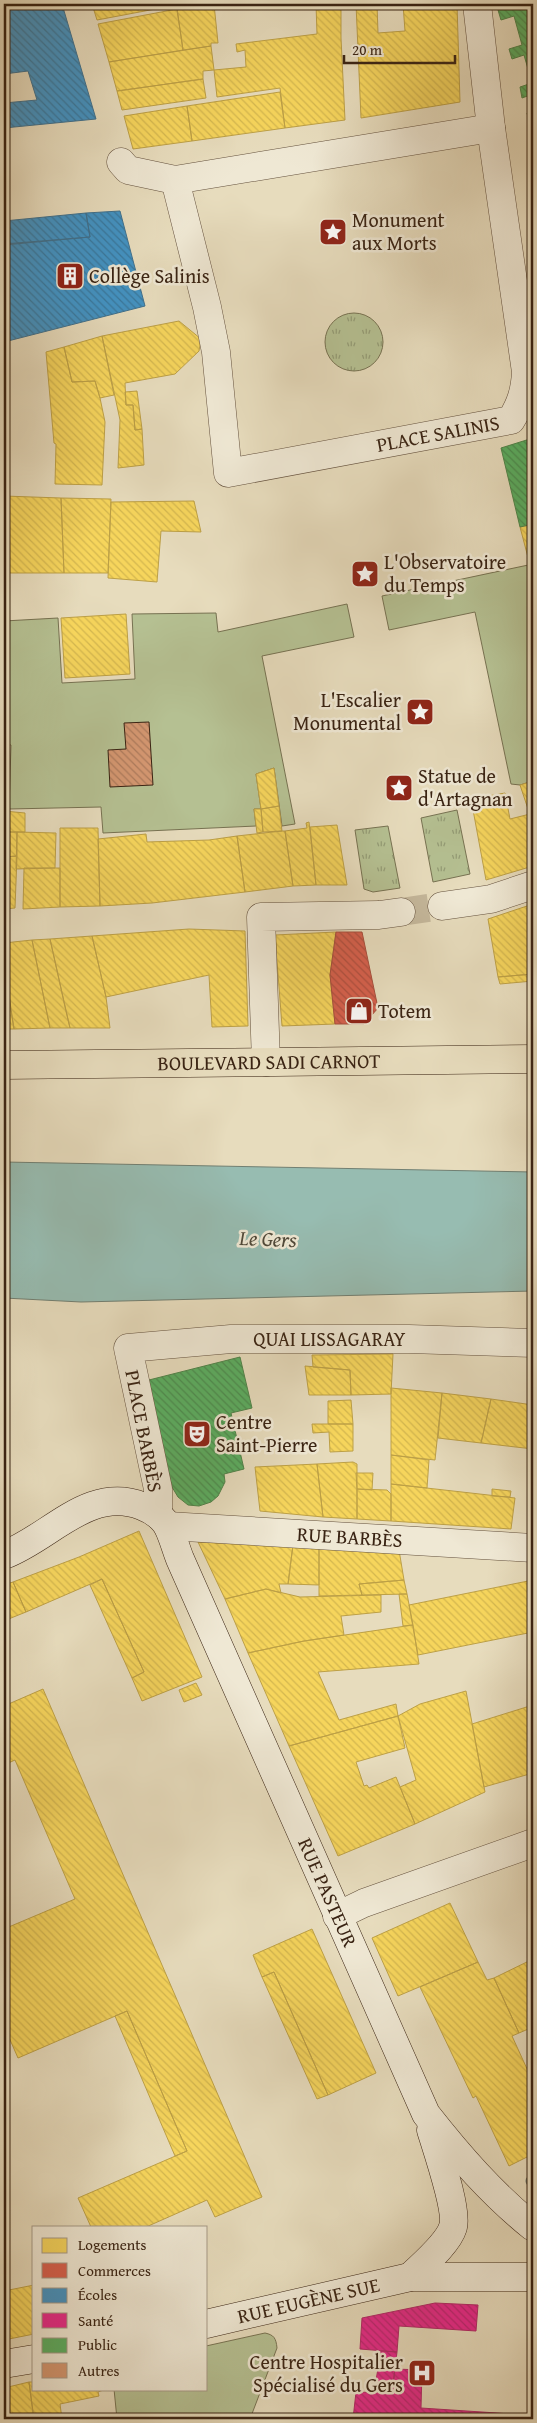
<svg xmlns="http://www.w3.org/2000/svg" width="537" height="2423" font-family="'Gentium Book Plus',serif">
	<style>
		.grass { fill: url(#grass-tufts); stroke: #777252 }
		.garden { fill: #b5c092; stroke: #777252 }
		.water { fill: #97bcb1; stroke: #717f72 }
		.homes { fill: url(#homes-back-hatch); stroke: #bda046 }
		.shops { fill: url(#shops-back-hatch); stroke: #a74e3c }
		.schools { fill: url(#schools-back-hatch); stroke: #40718e }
		.health { fill: url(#health-back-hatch); stroke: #b32766 }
		.public { fill: url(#public-back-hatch); stroke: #50844a }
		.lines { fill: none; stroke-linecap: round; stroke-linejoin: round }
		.stream { stroke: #717f72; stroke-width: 11 }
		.building { fill: url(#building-back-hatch); stroke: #392313 }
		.minor-tunnel { stroke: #c4b79b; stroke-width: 28; stroke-dasharray: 28 14; stroke-linecap: butt }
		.minor-casing { stroke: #64513e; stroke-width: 29 }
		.secondary-casing { stroke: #392313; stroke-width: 29 }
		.primary-casing { stroke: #392313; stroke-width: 29 }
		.minor { stroke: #efe8d4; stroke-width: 28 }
		.secondary { stroke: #efe8d4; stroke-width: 28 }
		.primary { stroke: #e7dcbd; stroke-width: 28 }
		.labels { text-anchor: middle; stroke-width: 5; stroke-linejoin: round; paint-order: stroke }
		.poi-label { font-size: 20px; fill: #392313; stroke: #efe8d4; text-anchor: start }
		.street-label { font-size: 20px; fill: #392313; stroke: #efe8d4 }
		.water-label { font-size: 21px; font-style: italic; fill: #50493a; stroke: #efe8d4 }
	</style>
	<defs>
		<pattern id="grass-tufts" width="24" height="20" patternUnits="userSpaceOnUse" patternTransform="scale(1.25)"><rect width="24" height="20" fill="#b5c092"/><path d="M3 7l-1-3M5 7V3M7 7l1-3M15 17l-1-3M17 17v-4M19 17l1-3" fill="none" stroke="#949c76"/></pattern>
		<pattern id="homes-back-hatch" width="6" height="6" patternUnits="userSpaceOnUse" patternTransform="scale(1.25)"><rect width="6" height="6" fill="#f6d55c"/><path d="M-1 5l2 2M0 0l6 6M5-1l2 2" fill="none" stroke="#d4b74f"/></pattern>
		<pattern id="shops-back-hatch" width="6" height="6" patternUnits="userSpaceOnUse" patternTransform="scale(1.25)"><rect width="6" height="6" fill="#d6604d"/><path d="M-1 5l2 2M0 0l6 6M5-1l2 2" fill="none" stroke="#af4f3f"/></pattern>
		<pattern id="schools-back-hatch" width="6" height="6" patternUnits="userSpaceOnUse" patternTransform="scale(1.25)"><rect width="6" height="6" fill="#4393c3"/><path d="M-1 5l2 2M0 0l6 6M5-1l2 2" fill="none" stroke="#39789d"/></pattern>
		<pattern id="health-back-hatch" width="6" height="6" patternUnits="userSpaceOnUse" patternTransform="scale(1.25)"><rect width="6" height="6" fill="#e7298a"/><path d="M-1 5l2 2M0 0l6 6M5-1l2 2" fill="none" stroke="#bc2370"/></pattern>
		<pattern id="public-back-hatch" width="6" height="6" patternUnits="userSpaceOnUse" patternTransform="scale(1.25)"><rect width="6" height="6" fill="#5aae61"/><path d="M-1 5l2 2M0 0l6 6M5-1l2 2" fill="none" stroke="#4b8d4f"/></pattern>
		<pattern id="building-back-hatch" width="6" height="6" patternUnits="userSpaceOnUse" patternTransform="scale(1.25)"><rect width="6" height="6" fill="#d39670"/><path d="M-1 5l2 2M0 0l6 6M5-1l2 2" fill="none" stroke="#ac7a5b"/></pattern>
	</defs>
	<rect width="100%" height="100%" fill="#e7dcbd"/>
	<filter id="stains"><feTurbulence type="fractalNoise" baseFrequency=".004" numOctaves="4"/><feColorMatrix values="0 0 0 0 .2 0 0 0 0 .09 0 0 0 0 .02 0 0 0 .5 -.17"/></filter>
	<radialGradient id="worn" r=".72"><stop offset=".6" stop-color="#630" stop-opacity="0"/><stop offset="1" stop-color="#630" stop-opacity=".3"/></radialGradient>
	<!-- grass -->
	<path class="grass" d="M325 342a29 29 0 1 1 58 0a29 29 0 1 1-58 0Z
		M457,810L470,874L433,882L421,818Z
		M388,826L400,888L373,892L364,889L355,830Z"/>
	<!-- garden -->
	<path class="garden" d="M533,564V781L520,785L511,784L475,612L389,630L382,596Z
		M347,604L354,637L262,656L295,824L282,826L274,768L256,774L261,809H254L256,826L103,833L101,807L9,809L11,745L4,744V621L58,618L62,683L135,679L132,614L216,613L218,632Z
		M265,2333C274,2335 276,2338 277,2348L250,2419H117L114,2389H206V2346Z"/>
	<!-- water -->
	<path class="water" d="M4,1162L533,1172V1291L81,1302L4,1298Z"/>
	<!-- homes -->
	<path class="homes" d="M92,4H182L97,20Z
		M214,4L218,43H211V46L183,50L177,9Z
		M316,4H341V38L345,120L285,128L280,88L217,97L214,70L246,67L245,50L237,52L236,44L317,34Z
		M356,4H377L378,33L405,31L403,4H457L460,102L361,118Z
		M177,9L183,50L109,62L98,24Z
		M211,46L214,70L203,71V79L117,91L109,62Z
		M203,79L206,98L122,110L117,91Z
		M280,92L285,128L192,141L187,106Z
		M187,106L192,141L133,149L124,116Z
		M179,321L201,339L199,351L175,374L125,383L126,405H133L135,430L142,429L144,465L118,468L120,420L102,336Z
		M102,336L114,395L100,398L95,381L72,382L64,347Z
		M64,347L72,382L95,381L100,398L105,422L102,485L55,484L56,444L54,443L46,352Z
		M137,391L142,429L135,430L133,405H126L125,392Z
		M4,496L61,498L64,573H4Z
		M61,498L111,499L108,573H64Z
		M194,501L201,532L161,531L157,582L108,578L111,502Z
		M533,524V564L530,565L520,527Z
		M126,614L130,674L65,678L61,618Z
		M274,768L279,806L261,809L256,774Z
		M533,781V824L520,785Z
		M505,793L510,819L530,814L533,824V866L486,880L471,799Z
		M279,806L282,831L263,832L261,809Z
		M254,809H261L263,832L257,833Z
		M4,811L25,813V832H4Z
		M309,822L316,885L293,886L285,831L307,828L306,823Z
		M337,825L347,885H316L310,827Z
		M60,828H98L100,906L60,907Z
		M282,831H285L293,886L245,892L237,836Z
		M4,832H17V856L4,857Z
		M17,832L56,833L55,868L16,869Z
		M146,834L147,842L209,840L237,836L245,892L152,903L100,906L98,839Z
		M17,856L15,908L4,909V857Z
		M24,868H60V907L23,909Z
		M533,904V974L498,977L488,919Z
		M189,929L245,931L248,1026L212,1027L209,975L106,997L92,936Z
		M336,932L330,975L335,1024L282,1026L275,935Z
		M92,936L106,997L110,1028H70L50,939Z
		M50,939L65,1007L70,1028H50L32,940Z
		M32,940L50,1028L14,1029L4,961V943Z
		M4,961L11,1011L14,1029H4Z
		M533,974V981L500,984L498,977Z
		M393,1354L391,1394L351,1395L350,1370L313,1367L312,1355Z
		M305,1366L350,1370L351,1395H309Z
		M391,1388L442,1393L435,1460L391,1455Z
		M442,1393L491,1399L481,1443L438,1438Z
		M491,1399L533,1405V1449L481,1443Z
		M351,1400L353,1424H328V1401Z
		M312,1424H353V1451L330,1452L329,1432L313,1433Z
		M391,1455L429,1460L427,1488L391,1484Z
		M353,1462L357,1464V1519L323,1517L317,1464Z
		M317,1464L323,1517L260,1511L255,1467Z
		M356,1473H373L372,1490L357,1489Z
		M391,1484L515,1498L511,1529L391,1521Z
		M357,1489L387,1490L391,1494V1521L357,1519Z
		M492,1489L511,1491L510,1497L492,1496Z
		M139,1531L202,1677L142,1701L132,1678L144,1672L102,1579L26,1612L13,1582L79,1557Z
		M198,1542L293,1545L288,1584H279L281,1593L266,1589L225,1599Z
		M293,1545L319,1546V1585L288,1584Z
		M319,1546L399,1550L404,1580L359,1584L362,1595L319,1596Z
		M102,1579L144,1672L132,1678L90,1585Z
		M404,1580L407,1594L362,1595L359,1584Z
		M533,1580V1632L418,1655L409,1605Z
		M13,1582L26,1612L6,1620L7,1625L4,1626V1585Z
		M266,1589L300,1597L381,1595V1612L341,1616L344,1635L304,1641L248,1653L225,1599Z
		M399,1594H407L413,1625L403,1626Z
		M413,1625L419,1664L318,1672L339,1720L396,1704L398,1716L289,1746L248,1653L304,1641Z
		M196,1683L202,1695L184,1702L179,1690Z
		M43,1689L262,2197L215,2217L207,2200L146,2227H91L78,2198L187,2151L127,2011L18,2058L4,2026V1929L75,1899L15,1760L4,1765V1706Z
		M466,1691L485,1792L415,1824L400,1787L416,1780L398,1716L420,1704Z
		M533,1705V1773L484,1787L472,1724Z
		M398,1716L405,1748L356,1762L364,1786L367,1785L369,1788L396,1777L415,1824L338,1856L289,1746Z
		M450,1903L478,1962L398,1996L372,1938Z
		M312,1929L376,2073L328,2095L274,1972L262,1977L253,1955Z
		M533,1959V2027L519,2033L494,1978Z
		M478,1962L487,1980L494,1978L519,2033L512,2036L533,2082V2154L509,2166L476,2096L473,2098L420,1987Z
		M274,1972L328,2095L317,2099L262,1977Z
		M127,2011L187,2151L175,2156L115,2016Z
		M34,2285V2334L4,2340V2291Z
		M29,2382L33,2413L4,2416V2388Z
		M29,2382H34V2389H106L98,2392L99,2396L60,2404L62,2419H34Z"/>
	<!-- shops -->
	<path class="shops" d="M336,932H362L378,1008L364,1024H335L330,975Z"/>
	<!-- schools -->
	<path class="schools" d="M4,4H62L96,119L4,128V103L37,100L28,71L4,74Z
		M120,211L145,306L4,342V244L90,237L86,213Z
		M86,213L90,237L4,245V221Z"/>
	<!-- health -->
	<path class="health" d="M435,2303L478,2305L476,2331L399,2326L397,2352L360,2349L362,2318Z
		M381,2351L397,2352L392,2393L374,2392Z
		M395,2369L422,2370L421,2408L497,2413L496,2419H353L356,2392L392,2393Z
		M497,2413L510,2414L509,2419H496Z
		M510,2414L533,2415V2419H509Z"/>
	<!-- public -->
	<path class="public" d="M511,4H533V94L522,98L520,87L532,83L524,55L512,59L509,49L522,45L514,16L501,20L498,10L511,6Z
		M533,112V136L527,113Z
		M533,438V524L520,527L501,448Z
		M240,1357L252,1408L231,1413L244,1469L224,1474L225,1482L218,1496L211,1502L199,1506L188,1505L178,1497L172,1487L145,1381Z"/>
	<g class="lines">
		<!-- stream -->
		<path class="stream" d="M531,2181L533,2179"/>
	</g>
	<!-- building -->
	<path class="building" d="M149,722L153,785L110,787L108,750L126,749L124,723Z"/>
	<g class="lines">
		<!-- minor-tunnel -->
		<path class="minor-tunnel" d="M401,912L442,906"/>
		<defs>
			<g id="minor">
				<path d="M121,162L128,170L175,180L491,128"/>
				<path id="s1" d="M175,180L207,307L216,352L228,473L511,420C521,404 525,391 526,372L491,128L477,4"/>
				<path d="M442,906L491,899L533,885"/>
				<path d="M266,1062L261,917L379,915L401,912"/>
				<path id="s2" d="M158,1515V1489L128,1348L231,1339H409L533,1343"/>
				<path id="s3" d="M168,1526L533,1548"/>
				<path d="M337,1916L364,1903L533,1843"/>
			</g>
			<g id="secondary">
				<path id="s4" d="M4,1555C50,1538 89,1485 142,1506C152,1510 163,1517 168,1527C173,1537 176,1549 180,1559L426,2114C459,2156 492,2194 533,2227"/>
				<path d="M410,2277C422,2265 448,2244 453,2227C458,2210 437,2150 431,2130"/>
				<path id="s5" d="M206,2324L410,2277H533"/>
				<path d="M4,2364L34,2359"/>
			</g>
			<g id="primary">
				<path id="s6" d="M4,1065L533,1059"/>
			</g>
		</defs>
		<!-- minor casing -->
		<use href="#minor" class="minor-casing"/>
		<!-- secondary casing -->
		<use href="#secondary" class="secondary-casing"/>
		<!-- primary casing -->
		<use href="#primary" class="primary-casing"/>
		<!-- minor -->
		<use href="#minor" class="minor"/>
		<!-- secondary -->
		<use href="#secondary" class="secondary"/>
		<!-- primary -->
		<use href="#primary" class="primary"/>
	</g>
	<!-- icons -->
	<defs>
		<symbol id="sight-square" viewBox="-11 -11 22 22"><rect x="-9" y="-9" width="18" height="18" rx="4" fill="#8f2418" stroke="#efe8d4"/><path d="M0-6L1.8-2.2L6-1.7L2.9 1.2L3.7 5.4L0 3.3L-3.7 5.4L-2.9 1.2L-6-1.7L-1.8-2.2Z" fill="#fff"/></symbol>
		<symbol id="building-square" viewBox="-11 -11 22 22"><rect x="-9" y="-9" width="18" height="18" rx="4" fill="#8f2418" stroke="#efe8d4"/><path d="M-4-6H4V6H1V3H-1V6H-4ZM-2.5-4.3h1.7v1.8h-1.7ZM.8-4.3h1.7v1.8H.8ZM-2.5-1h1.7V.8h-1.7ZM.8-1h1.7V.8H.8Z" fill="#fff"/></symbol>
		<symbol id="shop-square" viewBox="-11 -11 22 22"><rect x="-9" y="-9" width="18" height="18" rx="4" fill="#8f2418" stroke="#efe8d4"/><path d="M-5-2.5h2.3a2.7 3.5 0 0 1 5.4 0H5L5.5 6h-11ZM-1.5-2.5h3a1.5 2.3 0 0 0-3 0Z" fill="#fff"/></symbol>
		<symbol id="theatre-square" viewBox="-11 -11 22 22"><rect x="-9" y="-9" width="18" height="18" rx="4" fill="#8f2418" stroke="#efe8d4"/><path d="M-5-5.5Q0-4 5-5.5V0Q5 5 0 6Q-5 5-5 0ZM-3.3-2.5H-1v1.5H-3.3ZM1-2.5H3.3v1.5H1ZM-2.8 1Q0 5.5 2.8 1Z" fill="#fff"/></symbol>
		<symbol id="hospital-square" viewBox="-11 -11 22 22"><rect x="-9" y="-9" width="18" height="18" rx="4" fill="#8f2418" stroke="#efe8d4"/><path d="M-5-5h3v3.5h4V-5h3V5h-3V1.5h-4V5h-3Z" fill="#fff"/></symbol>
	</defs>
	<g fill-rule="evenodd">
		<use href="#sight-square" x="317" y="216" width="32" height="32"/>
		<use href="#building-square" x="54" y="260" width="32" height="32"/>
		<use href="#sight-square" x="349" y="558" width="32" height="32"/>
		<use href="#sight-square" x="404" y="696" width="32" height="32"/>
		<use href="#sight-square" x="383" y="772" width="32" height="32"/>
		<use href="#shop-square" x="343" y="995" width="32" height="32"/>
		<use href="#theatre-square" x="181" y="1418" width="32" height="32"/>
		<use href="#hospital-square" x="406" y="2357" width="32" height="32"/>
	</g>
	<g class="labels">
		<!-- poi labels -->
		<g class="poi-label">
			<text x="352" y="227">Monument<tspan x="352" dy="23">aux Morts</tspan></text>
			<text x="89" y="283">Collège Salinis</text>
			<text x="384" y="569">L'Observatoire<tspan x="384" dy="23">du Temps</tspan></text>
			<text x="401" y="707" text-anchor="end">L'Escalier<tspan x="401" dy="23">Monumental</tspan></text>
			<text x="418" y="783">Statue de<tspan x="418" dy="23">d'Artagnan</tspan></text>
			<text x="378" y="1018">Totem</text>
			<text x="216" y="1429">Centre<tspan x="216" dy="23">Saint-Pierre</tspan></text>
			<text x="403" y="2369" text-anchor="end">Centre Hospitalier<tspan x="403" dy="23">Spécialisé du Gers</tspan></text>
		</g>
		<!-- street labels -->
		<g class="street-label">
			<text dy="7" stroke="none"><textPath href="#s1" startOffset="512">PLACE SALINIS</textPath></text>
			<text dy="7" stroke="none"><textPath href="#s6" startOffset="265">BOULEVARD SADI CARNOT</textPath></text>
			<text dy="7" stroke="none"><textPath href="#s2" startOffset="372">QUAI LISSAGARAY</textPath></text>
			<text transform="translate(144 1431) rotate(79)" y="7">PLACE BARBÈS</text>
			<text dy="7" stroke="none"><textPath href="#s3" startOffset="182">RUE BARBÈS</textPath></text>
			<text dy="7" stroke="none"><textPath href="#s4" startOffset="585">RUE PASTEUR</textPath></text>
			<text dy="7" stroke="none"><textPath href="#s5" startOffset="105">RUE EUGÈNE SUE</textPath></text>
		</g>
		<!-- water labels -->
		<g class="water-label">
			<text transform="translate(268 1239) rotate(2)" y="7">Le Gers</text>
		</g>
	</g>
	<!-- margin -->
	<rect width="537" height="2423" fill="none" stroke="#e7dcbd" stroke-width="20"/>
	<rect x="5" y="5" width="527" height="2413" fill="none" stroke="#392313" stroke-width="2.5"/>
	<rect x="10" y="10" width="517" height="2403" fill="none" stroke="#392313"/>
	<!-- legend -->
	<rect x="32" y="2226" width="175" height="165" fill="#efe8d4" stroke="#a69987"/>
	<rect x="42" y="2238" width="25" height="15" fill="#f6d55c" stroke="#a69987"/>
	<text x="78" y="2250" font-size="15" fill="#392313">Logements</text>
	<rect x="42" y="2263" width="25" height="15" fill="#d6604d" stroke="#a69987"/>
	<text x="78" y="2276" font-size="15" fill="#392313">Commerces</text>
	<rect x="42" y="2288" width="25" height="15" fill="#4393c3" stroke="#a69987"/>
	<text x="78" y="2300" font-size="15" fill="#392313">Écoles</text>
	<rect x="42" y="2313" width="25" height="15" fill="#e7298a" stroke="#a69987"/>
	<text x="78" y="2326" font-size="15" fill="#392313">Santé</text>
	<rect x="42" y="2338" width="25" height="15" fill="#5aae61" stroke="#a69987"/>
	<text x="78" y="2350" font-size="15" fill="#392313">Public</text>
	<rect x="42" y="2363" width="25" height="15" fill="#d39670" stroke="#a69987"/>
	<text x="78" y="2376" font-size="15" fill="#392313">Autres</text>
	<!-- scale -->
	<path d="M344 55v8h111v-8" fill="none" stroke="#392313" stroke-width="2.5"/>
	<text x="352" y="55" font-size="15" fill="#392313" stroke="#efe8d4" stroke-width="4" paint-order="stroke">20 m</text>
	<rect width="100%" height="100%" filter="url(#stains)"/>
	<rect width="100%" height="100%" fill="url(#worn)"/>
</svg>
